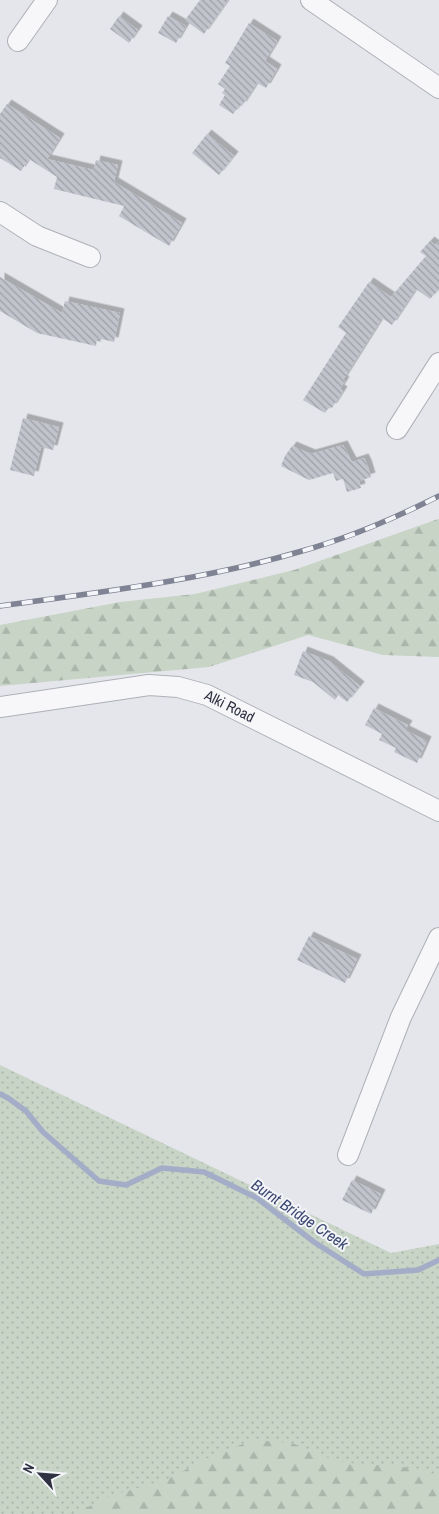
<svg xmlns="http://www.w3.org/2000/svg" width="439" height="1514" font-family="'Archivo Narrow',sans-serif">
	<style>
		.grass { fill: url(#grass-dots) }
		.forest { fill: url(#forest-firs) }
		.lines { fill: none; stroke-linecap: round; stroke-linejoin: round }
		.stream { stroke: #a3adc7; stroke-width: 5.5 }
		.building { fill: url(#building-back-hatch); filter: url(#shadow) }
		.minor-casing { stroke: #aeb0b8; stroke-width: 22 }
		.minor { stroke: #f7f7f9; stroke-width: 20 }
		.rail-casing { stroke: #7f8393; stroke-width: 5.5 }
		.rail { stroke: #f4f5f8; stroke-width: 4; stroke-dasharray: 11; stroke-linecap: butt }
		.labels { text-anchor: middle; stroke-width: 4; stroke-linejoin: round; paint-order: stroke }
		.street-label { font-size: 15px; fill: #2e3142; stroke: #f4f5f8 }
		.water-label { font-size: 16px; font-style: italic; fill: #3b4872; stroke: #f4f5f8 }
	</style>
	<defs>
		<pattern id="grass-dots" width="8" height="8" patternUnits="userSpaceOnUse" patternTransform="scale(1.25)"><rect width="8" height="8" fill="#c7d4c6"/><path d="M2 2h.1M6 6h.1" fill="none" stroke="#abb6ab" stroke-width="1.8" stroke-linecap="round"/></pattern>
		<pattern id="forest-firs" width="22" height="20" patternUnits="userSpaceOnUse" patternTransform="scale(1.25)"><rect width="22" height="20" fill="#c7d4c6"/><path d="M5 1l3.5 6h-7zM16 11l3.5 6h-7z" fill="#abb6ab"/></pattern>
		<pattern id="building-back-hatch" width="6" height="6" patternUnits="userSpaceOnUse" patternTransform="scale(1.25)"><rect width="6" height="6" fill="#c2c4cd"/><path d="M-1 5l2 2M0 0l6 6M5-1l2 2" fill="none" stroke="#9ea0a8"/></pattern>
		<filter id="shadow"><feDropShadow dx="4.5" dy="-4.5" stdDeviation="0" flood-color="#0004"/></filter>
	</defs>
	<rect width="100%" height="100%" fill="#e5e6eb"/>
	<!-- grass -->
	<path class="grass" d="M0,1065L391,1253L439,1244V1514H0Z"/>
	<!-- forest -->
	<path class="forest" d="M438,519H439V657L383,655L308,635L209,667L0,686V625L120,602L195,594L294,570Z
		M254,1440L292,1443L336,1461L365,1465H395L439,1475V1514H75L107,1497L168,1479L215,1454Z"/>
	<g class="lines">
		<!-- stream -->
		<path class="stream" d="M0,1094L8,1098L26,1111L43,1132L99,1181L126,1185L162,1168L204,1172L257,1198L314,1242L364,1274L418,1270L439,1260"/>
	</g>
	<!-- building -->
	<path class="building" d="M200,0H228L204,34L185,20Z
		M119,16L138,30L129,43L110,29Z
		M168,16L186,26L176,43L158,33Z
		M249,23L277,41L265,61L277,69L266,88L257,83L242,106L240,105L233,114L219,105L225,95L222,93L225,89L218,84L230,66L225,63Z
		M7,104L60,138L47,159L94,170L96,160L118,165L114,182L182,223L169,246L119,216L124,206L54,189L57,177L29,159L21,171L0,158V114Z
		M207,134L234,156L219,175L192,153Z
		M430,241L435,245L439,241V289L430,299L416,289L392,325L382,318L343,380L345,381L340,389L343,391L332,408L330,406L325,413L303,400L346,333L338,327L369,282L391,297L426,256L420,252Z
		M0,277L62,313L65,301L120,313L114,342L97,338L96,346L37,333L0,311Z
		M23,418L59,427L53,450L41,447L34,476L10,470Z
		M343,445L352,462L364,458L367,464L371,477L359,481L361,488L347,492L343,479L336,481L333,473L309,480L281,466L285,456L292,446L311,454Z
		M303,651L329,661L360,686L347,702L338,695L335,700L313,682L294,675Z
		M374,708L408,725L405,730L427,741L417,763L394,752L396,748L379,740L382,734L365,725Z
		M309,936L357,959L345,983L297,960Z
		M352,1180L381,1194L371,1214L342,1200Z"/>
	<g class="lines">
		<defs>
			<g id="minor">
				<path d="M311,0L439,88"/>
				<path d="M18,41L47,0"/>
				<path d="M0,212L37,236L90,257"/>
				<path d="M397,429L439,363"/>
				<path id="s1" d="M0,707L149,685L178,687L207,695L439,811"/>
				<path d="M348,1155L401,1017L439,938"/>
			</g>
		</defs>
		<!-- minor casing -->
		<use href="#minor" class="minor-casing"/>
		<!-- minor -->
		<use href="#minor" class="minor"/>
		<defs>
			<path id="rail" d="M0,606C101,592 204,580 302,551C349,538 395,518 439,496"/>
		</defs>
		<!-- rail casing -->
		<use href="#rail" class="rail-casing"/>
		<!-- rail -->
		<use href="#rail" class="rail"/>
	</g>
	<g class="labels">
		<!-- street labels -->
		<g class="street-label">
			<text dy="5" stroke="none"><textPath href="#s1" startOffset="235">Alki Road</textPath></text>
		</g>
		<!-- water labels -->
		<g class="water-label">
			<text transform="translate(300 1214) rotate(34)" y="6">Burnt Bridge Creek</text>
		</g>
	</g>
	<!-- north arrow -->
	<g transform="translate(40 1474) rotate(296)" stroke="#f4f5f8" stroke-width="4" paint-order="stroke">
	<path d="M0-4L9 19L0 12L-9 19Z" fill="#2e3142"/>
	<text y="-8" font-size="14" font-weight="bold" text-anchor="middle" fill="#2e3142">N</text>
	</g>
</svg>
